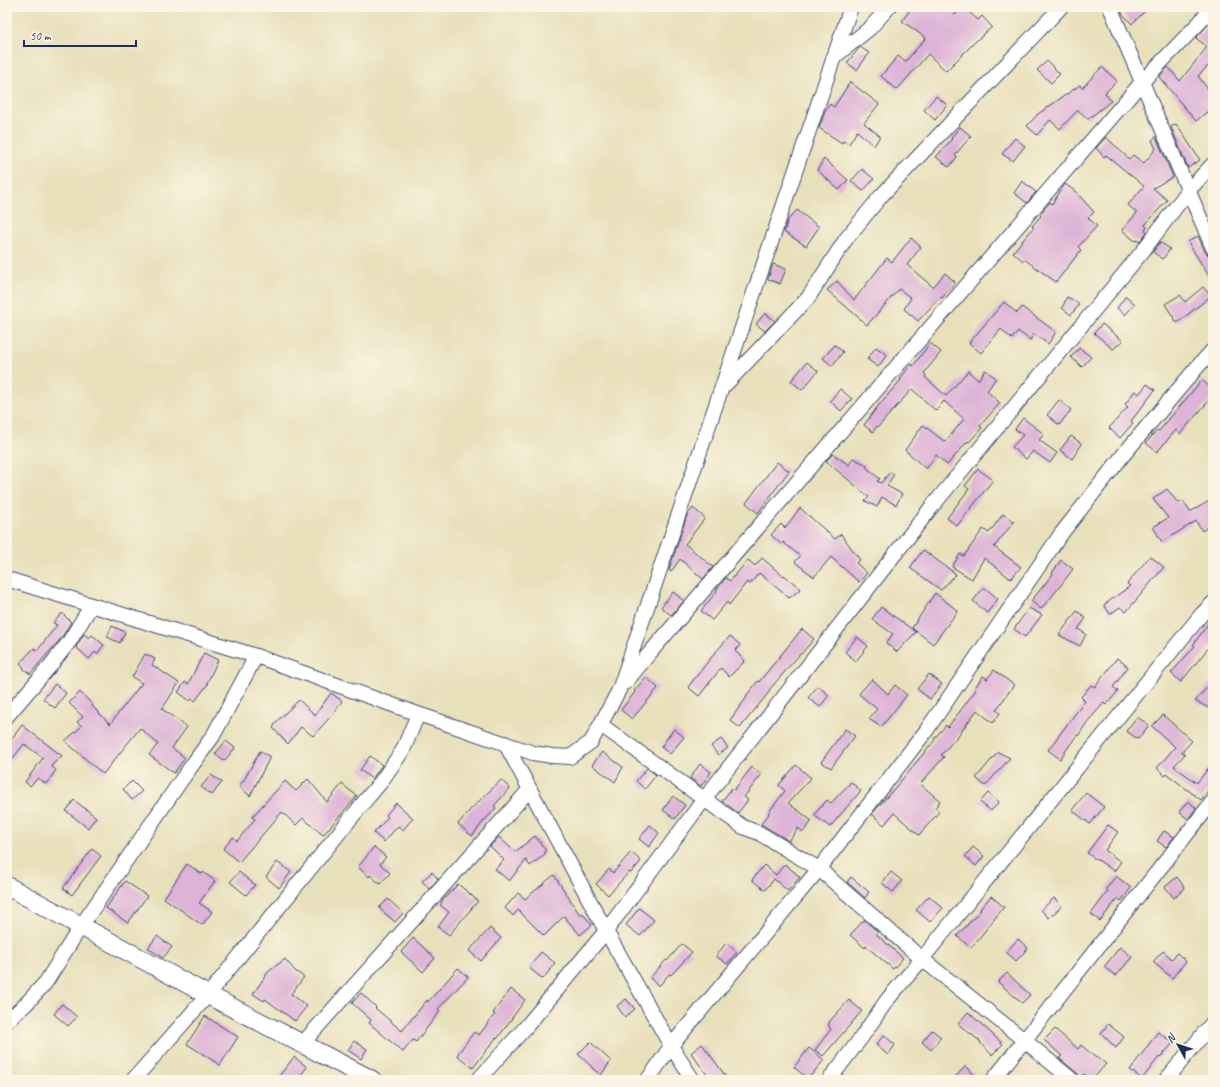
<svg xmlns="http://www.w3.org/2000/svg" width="1220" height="1087" font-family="Caveat,sans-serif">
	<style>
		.building { fill: #ddb3d7 }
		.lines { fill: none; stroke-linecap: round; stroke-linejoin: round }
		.minor-casing { stroke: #3a4a6c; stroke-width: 16 }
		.tertiary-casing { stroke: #3a4a6c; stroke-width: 20 }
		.minor { stroke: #fff; stroke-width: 14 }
		.tertiary { stroke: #fff; stroke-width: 18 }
	</style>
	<rect width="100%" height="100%" fill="#fcf5e5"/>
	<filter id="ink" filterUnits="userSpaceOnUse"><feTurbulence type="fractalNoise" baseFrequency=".025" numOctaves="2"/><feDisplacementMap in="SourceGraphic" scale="8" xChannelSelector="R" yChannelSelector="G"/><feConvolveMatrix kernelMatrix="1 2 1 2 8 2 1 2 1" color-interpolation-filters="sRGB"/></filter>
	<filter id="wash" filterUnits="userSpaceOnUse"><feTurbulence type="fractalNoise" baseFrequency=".012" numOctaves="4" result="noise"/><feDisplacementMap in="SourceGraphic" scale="16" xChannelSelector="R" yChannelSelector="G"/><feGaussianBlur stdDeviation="0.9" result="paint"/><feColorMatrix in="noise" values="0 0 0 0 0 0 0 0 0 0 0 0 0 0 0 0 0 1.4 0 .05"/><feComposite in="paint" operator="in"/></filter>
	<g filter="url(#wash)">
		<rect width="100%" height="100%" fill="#e8e0bb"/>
		<g id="blocks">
			<!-- building -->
			<path class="building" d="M912,7H948L955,15L962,7H963L978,20L982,16L992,27L976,41L946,71L928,54L897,90L881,76L898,56L905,62L926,38L902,21Z
				M1119,7H1149L1132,24L1122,13Z
				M1213,19V61L1198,76L1208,89L1213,93V107L1196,121L1159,77L1168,67L1180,81L1207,47L1196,38Z
				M860,47L869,53L857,70L847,63Z
				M1047,61L1060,74L1051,83L1037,70Z
				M1102,67L1117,81L1105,93L1111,101L1088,119L1078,110L1060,129L1050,120L1037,135L1027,126L1038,114L1080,85L1082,88Z
				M850,82L879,104L864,123L880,136L874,146L857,131L849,144L843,141L842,143L819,128L825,111L830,104L834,107Z
				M936,96L947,105L935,120L924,110Z
				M1176,124L1200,160L1188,168L1171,127Z
				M960,127L971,136L955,155L957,157L949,167L936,157L952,139L951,138Z
				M1106,137L1129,159L1133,155L1144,163L1156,149L1152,140L1156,137L1173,177L1153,188L1167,200L1145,225L1147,227L1145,230L1147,232L1139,242L1137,240L1135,241L1122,230L1137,213L1128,205L1144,186L1106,155L1104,157L1096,148Z
				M1015,138L1025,146L1013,161L1002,154Z
				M824,159L848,180L839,190L817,170Z
				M862,169L874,179L863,191L851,181Z
				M1022,181L1036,192L1027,203L1014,193Z
				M1065,184L1075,191L1094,212L1088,218L1097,226L1078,247L1081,250L1056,282L1024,259L1023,261L1013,252L1034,227L1032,226L1041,216L1040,215L1041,213L1050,202L1052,204Z
				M797,210L819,227L806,246L784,232L788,220Z
				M1198,236L1205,252L1210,256L1213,261V283L1188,242Z
				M911,238L921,247L907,265L933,287L945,273L955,282L942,298L940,297L918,321L904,309L911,298L899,289L867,325L827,290L837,281L854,300L887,258L892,262Z
				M1160,242L1170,249L1163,259L1153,252Z
				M773,264L786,269L780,284L768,279Z
				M1203,287L1211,296L1177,323L1165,304L1180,295L1185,302Z
				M1126,296L1135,304L1125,315L1117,308Z
				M1067,297L1073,300L1079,305L1071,315L1062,308Z
				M1004,302L1017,313L1022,307L1056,332L1048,344L1034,334L1030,340L1018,331L1012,339L1001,329L981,353L969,343Z
				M765,313L775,321L765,331L756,324Z
				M1102,324L1123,341L1113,349L1094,333Z
				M930,343L941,352L924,373L926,375L925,377L946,396L968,371L978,380L985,370L996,378L987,391L1000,403L980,426L982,428L969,442L968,441L947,465L936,455L926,469L905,450L923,425L945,442L964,419L944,401L936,411L912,389L878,427L877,426L873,432L864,425L878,406L901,380L900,379L911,364L913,366Z
				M835,345L843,352L832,366L823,358Z
				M876,347L887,355L878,367L867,359Z
				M1079,348L1091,357L1082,367L1071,357Z
				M807,362L818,371L802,390L791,381Z
				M1202,380L1213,390V396L1180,434L1176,430L1157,452L1146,443L1157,430L1159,431Z
				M1147,384L1155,390L1131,421L1133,423L1120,438L1109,428L1128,407L1125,404L1135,391L1139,394Z
				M840,389L852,399L841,411L830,401Z
				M1059,400L1071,410L1059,425L1047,415Z
				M1023,418L1044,434L1039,440L1057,453L1050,463L1033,451L1026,459L1012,447L1023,435L1015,429Z
				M1071,436L1082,444L1072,459L1060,450Z
				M833,454L849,465L853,458L867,465L866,467L880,479L877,481L881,483L890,472L894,474L887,486L902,494L896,505L882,497L877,507L865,501L869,497L826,461Z
				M777,462L789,471L758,513L746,503Z
				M978,469L993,480L957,526L947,518L969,489L965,486Z
				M1167,489L1178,503L1183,501L1190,512L1213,499V511L1210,513L1213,519V524L1202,531L1196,521L1162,542L1153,527L1168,518L1153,499Z
				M693,508L705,518L685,544L713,567L703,579L680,559L671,572L669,570L687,515Z
				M800,508L835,539L841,534L860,560L856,563L867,573L859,582L831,557L814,577L795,562L800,556L783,542L781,544L771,535L781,524L785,528Z
				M1003,514L1014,522L994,547L1021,567L1011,579L984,558L972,579L952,567L960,554L964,556L983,529L989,533Z
				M923,550L956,574L941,590L910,568Z
				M1150,556L1164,567L1126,612L1120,607L1110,614L1104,605L1130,586L1127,584Z
				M762,558L783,576L784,575L801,589L789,598L759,573L750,584L747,582L729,605L727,602L712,620L701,611L717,591L716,590L726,578L730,581L748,560L755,566Z
				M1061,560L1073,569L1058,589L1041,609L1031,601L1053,574L1052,573Z
				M984,587L998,599L987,613L973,601Z
				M673,592L684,601L671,615L661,607Z
				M935,593L958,611L933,644L912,628Z
				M881,607L916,632L897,652L886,643L893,634L872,619Z
				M1029,608L1042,615L1025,637L1014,629Z
				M1077,611L1086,618L1078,629L1086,634L1080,646L1059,635Z
				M62,613L71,622L62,637L30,674L23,668L24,667L20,663L34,648L37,651L57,625L53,623Z
				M1213,617V642L1181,682L1171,673L1195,646L1193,645Z
				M112,626L125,632L120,643L107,637Z
				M802,629L814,639L801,654H800L769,690L770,691L740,728L730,720L747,697L746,696L758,681L759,682Z
				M84,634L89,638L92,635L104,645L97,654L95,652L89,659L76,647Z
				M730,636L740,645L735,651L745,661L729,677L721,668L699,696L688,687L714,654Z
				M857,637L868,646L856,661L845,652Z
				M204,653L218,660L207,683L208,684L195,701L192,699L190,701L178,692L185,682L188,684Z
				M145,654L155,659L152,665L179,683L162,709L187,727L172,748L185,758L174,773L149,755L158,744L140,728L103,774L65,741L82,726L77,722L83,717L69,703L80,692L93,705L92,706L110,724L142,683L132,677Z
				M1117,658L1128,667L1113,687L1118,691L1106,705L1104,703L1088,721L1078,736L1077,735L1060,759L1048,750L1085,701L1081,697L1091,685L1095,687Z
				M994,670L1014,685L996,710L1000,713L993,723L977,710L957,737L941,755L944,757L920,784L940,801L935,808L939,812L919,835L894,813L884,825L872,814L914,766H913L935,740L934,739L946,725L948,727L976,690L974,689L983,676L987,679Z
				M929,674L942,684L930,699L917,689Z
				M646,677L658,688L632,719L621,710L635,692L634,691Z
				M872,679L888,694L895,685L907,695L881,727L869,719L877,709L859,694Z
				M1213,681V710L1195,701Z
				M55,684L66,693L55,708L43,699Z
				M818,686L829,695L820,707L808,698Z
				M331,693L342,701L333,714L313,736L301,727L288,744L273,728L276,722L299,700L315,715Z
				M1163,715L1192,741L1182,752L1185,754L1174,766L1197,783L1213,762V784L1201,800L1167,774L1165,776L1157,768L1175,747L1152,726Z
				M1137,717L1149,725L1138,739L1126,731Z
				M22,725L62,756L51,766L56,770L46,784L38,778L30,786L25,782L43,758L24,744L7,766V745Z
				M674,729L684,737L670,754L661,747Z
				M845,729L855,736L831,768L821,762Z
				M721,739L728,748L718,755L711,746Z
				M226,741L235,748L224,761L215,754Z
				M260,751L270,757L250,796L239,786L244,780Z
				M602,752L623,767L615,782L592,765Z
				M998,752L1010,758L985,786L976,778Z
				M370,756L382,765L372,779L360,770Z
				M700,764L711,772L701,786L690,778Z
				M796,765L811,778L788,803L812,821L803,832L798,828L789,841L761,824L769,814L768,813L785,791L779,785Z
				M752,767L762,774L744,797L748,800L738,813L722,801L732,788L734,790Z
				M647,768L656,775L645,789L636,781Z
				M211,775L222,782L212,795L201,787Z
				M308,779L327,802L342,784L357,796L323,835L303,818L296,825L282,812L239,862L223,849L233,837L237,841L255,819L252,817L285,781L296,791Z
				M501,780L510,788L494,806L496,808L483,822L472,836L458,824L471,809Z
				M132,781L142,791L132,800L123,789Z
				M851,782L861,791L845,809L830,827L814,815L827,800L831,803Z
				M988,793L999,802L991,811L980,802Z
				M1086,793L1104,807L1090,824L1072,810Z
				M673,796L685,805L675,819L663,810Z
				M74,800L96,817L88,828L66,811Z
				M1188,801L1196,808L1188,819L1179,812Z
				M396,803L413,818L403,830L398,826L384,842L374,833L388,817L386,815Z
				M650,825L659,833L649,847L639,839Z
				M1108,825L1118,832L1105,850L1121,862L1114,871L1098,860V861L1087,853Z
				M1164,831L1174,837L1166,847L1157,841Z
				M535,836L545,849V854L530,866L526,860L509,881L495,869L504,860L490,846L499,837L515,852Z
				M374,847L386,857L380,864L390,873L380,884L370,875L369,877L358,867Z
				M973,847L984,856L976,866L965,856Z
				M92,849L101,856L72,895L63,888Z
				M631,852L641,861L631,873L629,872L608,895L596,884L609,869L613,873Z
				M277,862L291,872L279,888L266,877Z
				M187,864L202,874L203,872L215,881L199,903L212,912L202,925L164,898Z
				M785,864L800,877L788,891L774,879L765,890L752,880L764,865L776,875Z
				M239,872L255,885L246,895L230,882Z
				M432,872L438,879L429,889L422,881Z
				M891,872L902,881L893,892L882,883Z
				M554,875L580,915L582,913L592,925L580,935L564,916L544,936L518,910L513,916L505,908L518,893L525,899Z
				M1116,876L1131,888L1121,901L1118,898L1100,921L1091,914L1108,891L1106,889Z
				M851,877L869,892L865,898L847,882Z
				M1177,877L1185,888L1174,898L1165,887Z
				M125,881L147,896L128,923L106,908Z
				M458,884L478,901L449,935L438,927L449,912L440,905L442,903L441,902Z
				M929,896L943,908L930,922L916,910Z
				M991,896L1004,907L971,948L957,936L981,910L980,909Z
				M1054,898L1062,906L1049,918L1041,910Z
				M388,899L403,913L395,922L379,908Z
				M639,908L654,920L640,936L626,925Z
				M864,920L878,932L876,934L903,958L893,969L866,946L865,948L850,935Z
				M490,928L501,938L481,961L469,951Z
				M157,936L172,947L163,958L148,948Z
				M413,938L435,958L423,972L401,952Z
				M1018,939L1028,948L1016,961L1006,952Z
				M726,943L737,952L727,964L716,956Z
				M682,944L692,952L671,975L669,974L659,986L650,978L666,960L667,961Z
				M1120,947L1132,957L1116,976L1104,967Z
				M1163,951L1172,959L1177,953L1186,961L1172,978L1153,962Z
				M541,952L555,963L543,979L529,968Z
				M285,959L295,971L304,977L291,994L307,1006L295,1021L265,999L264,1001L253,994L268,972Z
				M458,968L468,977L438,1009L440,1011L416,1042L413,1040L403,1052L369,1023L371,1020L352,1003L361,993L376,1007L375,1008L402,1031L427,1000L428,1002Z
				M1007,973L1030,995L1022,1003L998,982Z
				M511,989L525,1000L497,1039L496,1038L473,1068L457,1055L474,1032L479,1035L495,1014L493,1013Z
				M626,999L635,1009L625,1017L617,1006Z
				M849,1000L862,1011L823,1056L815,1050L831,1029L829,1027V1022Z
				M62,1004L77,1017L68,1026L54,1014Z
				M968,1012L1003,1044L992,1055L980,1043L981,1042L958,1024Z
				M205,1016L238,1037L220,1065L187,1044Z
				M1108,1024L1124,1037L1116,1048L1101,1033Z
				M1055,1029L1078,1049L1081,1045L1096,1058L1097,1057L1106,1064L1092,1080L1084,1074L1080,1079L1077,1073L1059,1058L1062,1056L1044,1040Z
				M932,1030L941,1037L931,1050L922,1042Z
				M1158,1032L1173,1043L1160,1058L1159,1057L1142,1079L1130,1070Z
				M884,1035L895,1045L888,1055L876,1045Z
				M354,1041L367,1049L361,1059L348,1050Z
				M590,1042L611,1061L601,1075L592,1068V1067L578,1054Z
				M702,1044L719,1067L728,1080H711L691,1053Z
				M809,1048L824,1060L808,1079L794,1067Z
				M294,1057L307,1067L297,1080H276Z
				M966,1066L979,1080H952Z"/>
		</g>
	</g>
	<g filter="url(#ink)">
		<use href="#blocks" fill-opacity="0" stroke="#3a4a6c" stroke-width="1"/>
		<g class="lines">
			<defs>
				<path id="minor" d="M1110,7L1213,248
					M833,58L870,28L889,7
					M725,385L808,298L846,239L881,196L1061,7
					M7,579L256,656L418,714L533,753L552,756L570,757L591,742L619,690L851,7
					M626,682L648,655L1142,82L1200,22L1212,7
					M7,716L50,666L69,642L91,606
					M601,725L743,827L759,833L819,869L922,959L1024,1040L1072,1080
					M505,743L606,931L671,1046L693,1080
					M7,1021L25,1005L46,982L81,926L180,782L213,736L256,656
					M302,1044L530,789
					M133,1080L208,995L364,802L380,783L403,750L418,714
					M478,1080L525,1028L606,931L705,798L930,509L1142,252L1188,191L1213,164
					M647,1080L652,1074L671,1046L819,869L926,731L1061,534L1124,454L1199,365L1213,350
					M829,1080L861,1038L887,1000L922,959L1201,615L1213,603
					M993,1080L1213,801
					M1166,1080L1213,1022"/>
				<path id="tertiary" d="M7,886L208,995L372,1080"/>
			</defs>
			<!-- minor casing -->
			<use href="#minor" class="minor-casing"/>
			<!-- tertiary casing -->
			<use href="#tertiary" class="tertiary-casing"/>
			<!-- minor -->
			<use href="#minor" class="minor"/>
			<!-- tertiary -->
			<use href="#tertiary" class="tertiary"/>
		</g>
	</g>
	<!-- margin -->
	<rect width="1220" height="1087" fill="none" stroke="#fcf5e5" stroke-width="24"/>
	<!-- north arrow -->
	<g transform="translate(1178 1045) rotate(309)" stroke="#fcf5e5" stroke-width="3" paint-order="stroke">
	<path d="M0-3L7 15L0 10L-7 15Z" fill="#1b2f5e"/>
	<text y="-6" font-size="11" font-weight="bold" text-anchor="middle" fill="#1b2f5e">N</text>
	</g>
	<!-- scale -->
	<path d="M24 40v6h112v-6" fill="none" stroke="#1b2f5e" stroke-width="2"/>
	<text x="30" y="40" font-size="12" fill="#1b2f5e" stroke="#fcf5e5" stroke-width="3" paint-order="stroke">50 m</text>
</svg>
